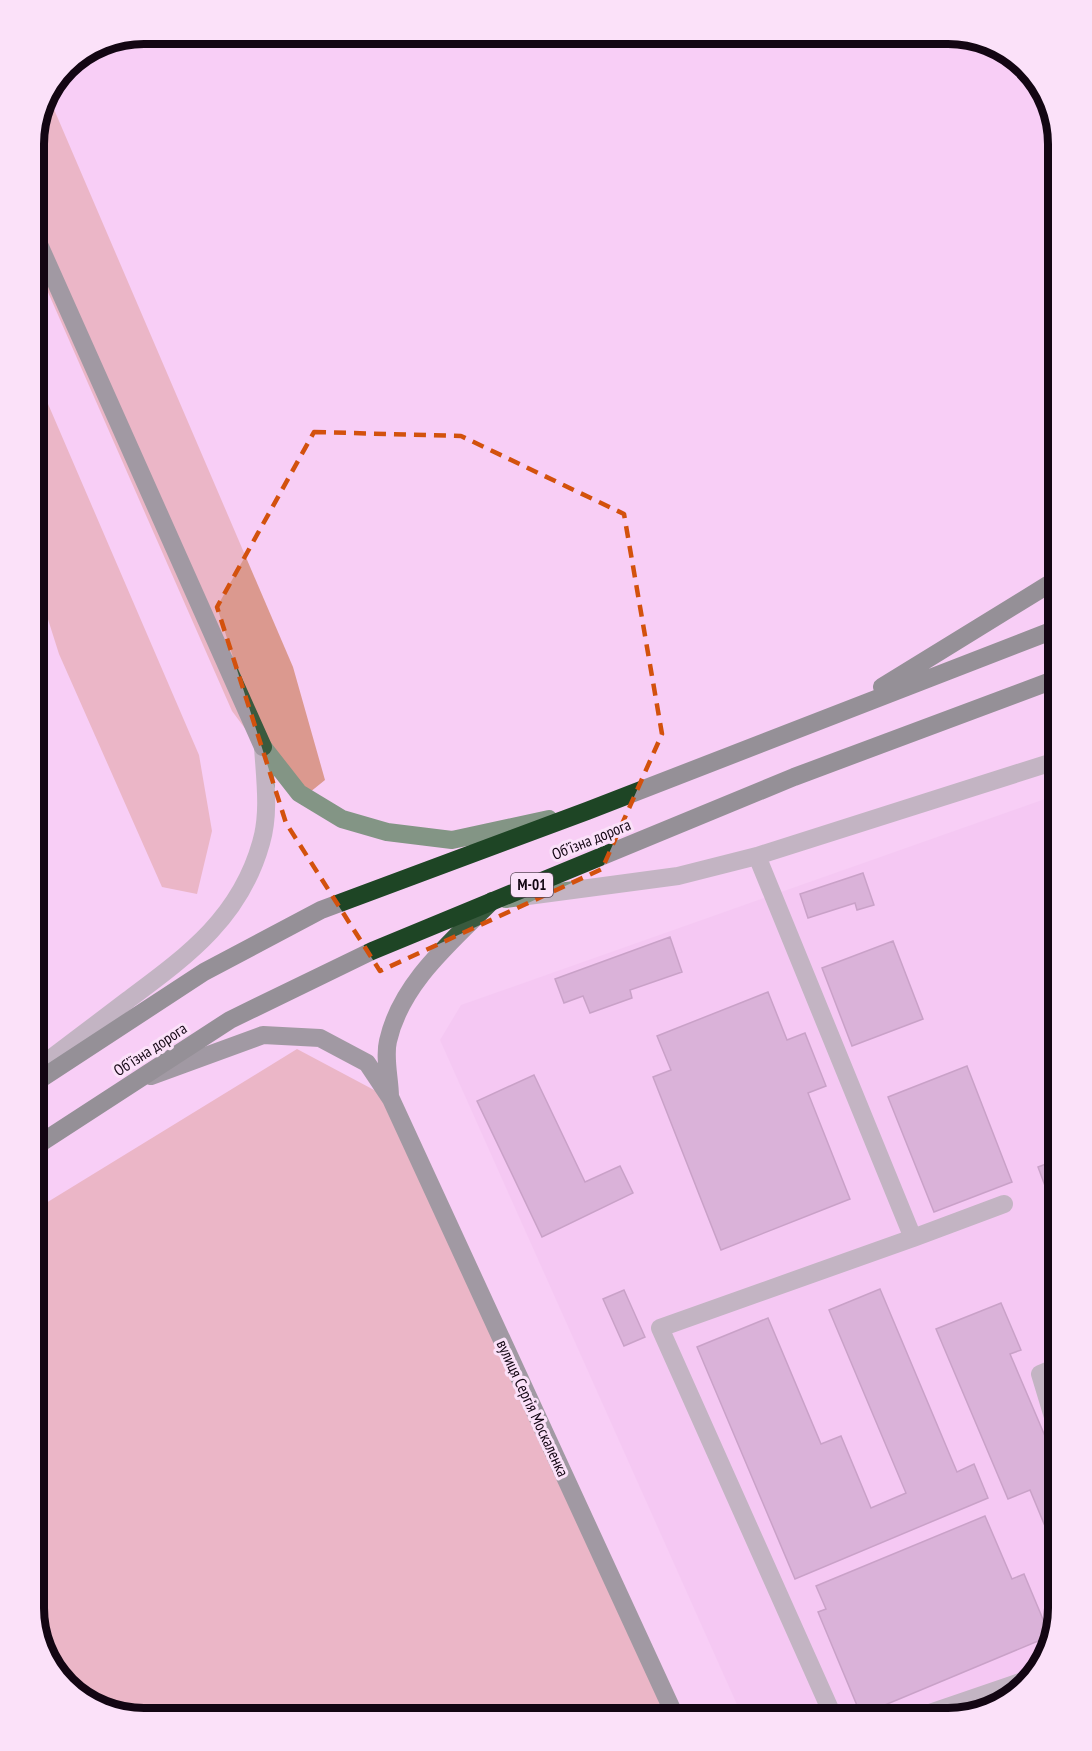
<svg xmlns="http://www.w3.org/2000/svg" width="1092" height="1751" font-family="'PT Sans Narrow',sans-serif">
	<style>
		.built { fill: #f1c2ef }
		.green { fill: #db998f }
		.building { fill: #b790b5; stroke: #916c90; stroke-width: 1.5 }
		.lines { fill: none; stroke-linecap: round; stroke-linejoin: round }
		.minor { stroke: #839585; stroke-width: 18 }
		.major { stroke: #395a3e; stroke-width: 18 }
		.highway { stroke: #1e4525; stroke-width: 18 }
		.marked { fill: none; stroke: #d3510d; stroke-width: 4.5; stroke-dasharray: 12 8; stroke-linejoin: round }
		.labels { text-anchor: middle; stroke-width: 6; stroke-linejoin: round; paint-order: stroke }
		.shield { fill: #fbe1f9; stroke: #594858; stroke-width: 1.5 }
		.shield-label { font-size: 15px; font-weight: bold; fill: #130613 }
		.street-label { font-size: 16px; fill: #130613; stroke: #fbe1f9 }
		.rim { fill: none; stroke: #130613; stroke-width: 8 }
	</style>
	<rect width="100%" height="100%" fill="#f8cef5"/>
	<!-- built -->
	<path class="built" d="M1059,794V1607L1040,1668L997,1706L948,1718H743L440,1040L461,1005Z"/>
	<!-- green -->
	<path class="green" d="M50,100L293,667L325,780L299,801L232,711L33,258V137Z
		M33,369L199,755L212,831L197,894L162,887L59,654L33,572Z
		M297,1049L391,1099L676,1718H137L83,1699L45,1656L33,1607V1211Z"/>
	<!-- building -->
	<path class="building" d="M863,873L874,905L857,910L855,903L808,918L800,894Z
		M670,937L682,972L630,990L632,998L590,1013L583,996L564,1003L555,979Z
		M893,941L923,1019L852,1046L822,968Z
		M768,992L787,1040L805,1033L826,1086L808,1093L850,1199L721,1250L653,1077L671,1070L657,1036Z
		M967,1066L1012,1182L934,1212L888,1097Z
		M534,1075L585,1182L620,1166L633,1193L542,1237L477,1101Z
		M1059,1077V1114L1047,1081Z
		M1059,1159V1217L1057,1218L1038,1167Z
		M880,1289L957,1472L974,1464L988,1498L795,1579L697,1347L768,1318L821,1444L841,1436L871,1508L906,1493L829,1310Z
		M624,1290L645,1337L624,1346L603,1299Z
		M1001,1303L1021,1350L1010,1354L1059,1469V1477L1049,1482L1059,1505L1057,1555L1030,1490L1008,1499L936,1329Z
		M985,1516L1012,1579L1024,1574L1050,1636L861,1715L818,1612L826,1609L816,1586Z"/>
	<g class="lines">
		<!-- minor -->
		<path class="minor" d="M263,747L299,793L342,819L387,832L452,840L549,819
			M757,856L913,1238L1004,1204
			M506,899L678,876L757,856L1059,760
			M33,1072C65,1048 96,1024 128,1000C187,956 240,918 261,843C270,813 265,779 263,747
			M1059,1437L1040,1374L1059,1366
			M834,1718L660,1328L913,1238
			M915,1718L1029,1679"/>
		<!-- major -->
		<path class="major" d="M33,231L263,747
			M151,1076L263,1035L320,1038L367,1063L391,1099L676,1718
			M390,1097C390,1080 384,1058 388,1041C401,983 451,942 492,901"/>
		<!-- highway -->
		<path class="highway" d="M882,687L1059,578
			M33,1084L204,972L321,910L587,811L1059,628
			M33,1148L230,1020L372,951L794,777L1059,678"/>
	</g>
	<!-- marked area -->
	<path d="M0 0H1092V1751H0ZM314,432L461,436L624,514L662,734L602,869L380,971L286,823L217,607Z" fill="#f8cef5" fill-opacity=".55" fill-rule="evenodd"/>
	<path class="marked" d="M314,432L461,436L624,514L662,734L602,869L380,971L286,823L217,607Z"/>
	<g class="labels">
		<!-- shield labels -->
		<rect class="shield" x="511" y="873" width="42" height="24" rx="4.5"/>
		<g class="shield-label">
			<text x="532" y="890">М-01</text>
		</g>
		<!-- street labels -->
		<g class="street-label">
			<text transform="translate(591 839) rotate(-22)" y="6">Обʼїзна дорога</text>
			<text transform="translate(150 1049) rotate(-33)" y="6">Обʼїзна дорога</text>
			<text transform="translate(533 1408) rotate(65)" y="6">вулиця Сергія Москаленка</text>
		</g>
	</g>
	<!-- crop -->
	<path d="M0 0H1092V1751H0ZM144 44H948A100 100 0 0 1 1048 144V1608A100 100 0 0 1 948 1708H144A100 100 0 0 1 44 1608V144A100 100 0 0 1 144 44Z" fill="#fbe1f9" fill-rule="evenodd"/>
	<path class="rim" d="M144 44H948A100 100 0 0 1 1048 144V1608A100 100 0 0 1 948 1708H144A100 100 0 0 1 44 1608V144A100 100 0 0 1 144 44Z"/>
</svg>
